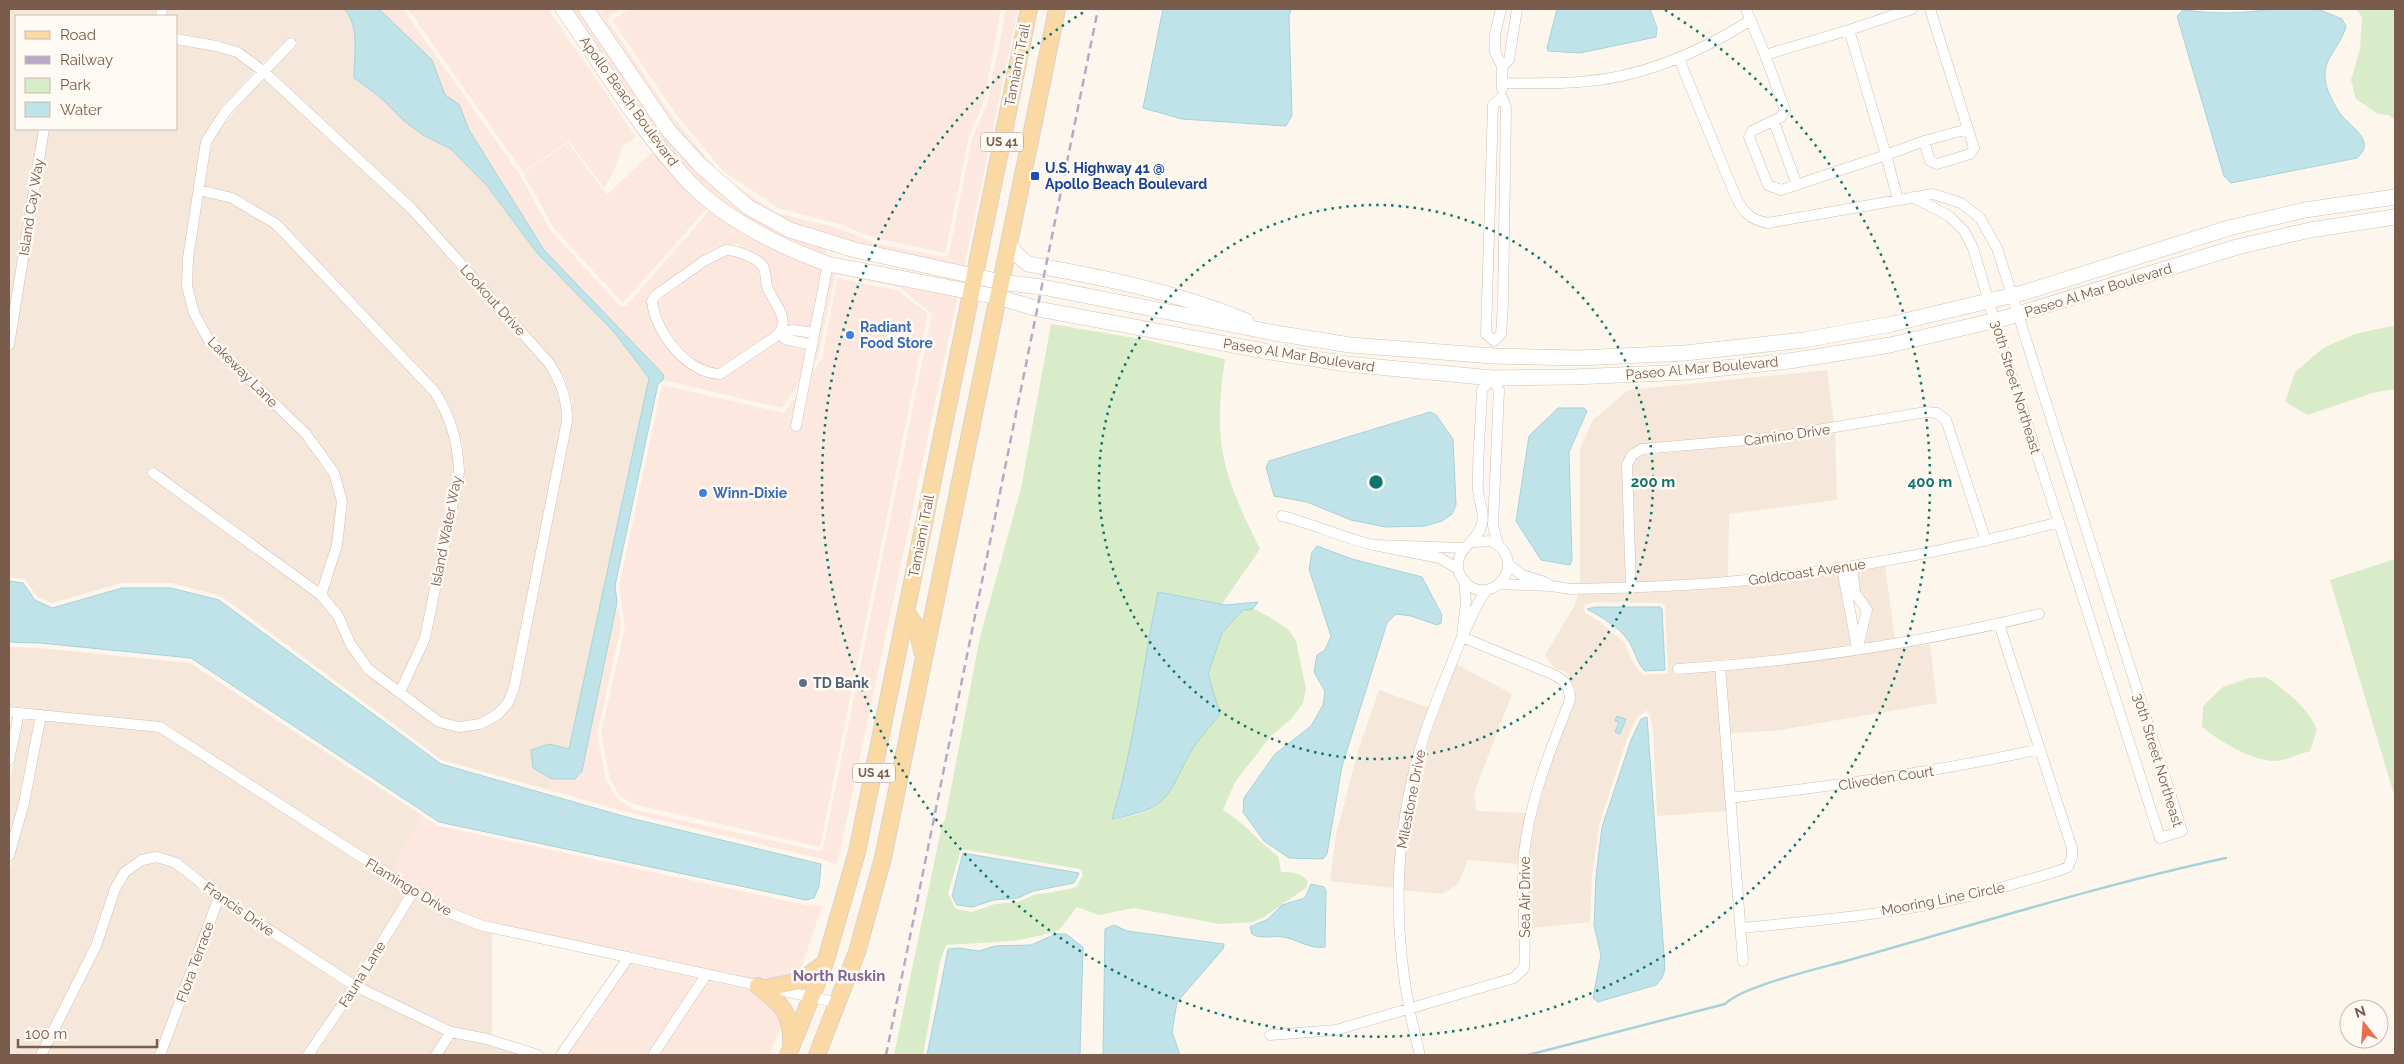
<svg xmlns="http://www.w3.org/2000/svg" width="2404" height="1064" font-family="Raleway,sans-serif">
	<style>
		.residential { fill: #f5e8da; fill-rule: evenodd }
		.commercial { fill: #fde8e0 }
		.green { fill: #d8ecc9; fill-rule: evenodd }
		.water { fill: #bfe3e8; stroke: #a5d3da }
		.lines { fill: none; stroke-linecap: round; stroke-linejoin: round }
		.stream { stroke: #a5d3da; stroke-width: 2.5 }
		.street-casing { stroke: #d1beb0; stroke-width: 11 }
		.secondary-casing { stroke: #d6c0b0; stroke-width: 16 }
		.primary-casing { stroke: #dad1cd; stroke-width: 18 }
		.street { stroke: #fff; stroke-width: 10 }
		.secondary { stroke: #fff; stroke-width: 15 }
		.primary { stroke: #fbd9a5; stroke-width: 16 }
		.rail { stroke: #b9a8c9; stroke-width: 2.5; stroke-dasharray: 8 5; stroke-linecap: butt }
		.ring { fill: none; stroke: #0f766e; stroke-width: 2.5; stroke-dasharray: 2.5 5 }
		.transit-dot { fill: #1a4fb4; stroke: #fffaf3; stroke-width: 2 }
		.shop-dot { fill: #3f7fe0; stroke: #fffaf3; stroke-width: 2 }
		.service-dot { fill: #5c6f8a; stroke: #fffaf3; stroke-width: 2 }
		.labels { text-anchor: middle; stroke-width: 5; stroke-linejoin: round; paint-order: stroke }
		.shield { fill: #fffaf3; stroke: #a28b7f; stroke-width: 1 }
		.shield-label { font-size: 12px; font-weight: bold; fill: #7a5c4d }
		.street-label { font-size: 14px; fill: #7a5c4d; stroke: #fffaf3 }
		.transit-label { font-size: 14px; font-weight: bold; fill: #164399; stroke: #fffaf3; text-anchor: start }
		.shop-label { font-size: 14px; font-weight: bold; fill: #366cbe; stroke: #fffaf3; text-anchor: start }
		.service-label { font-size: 14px; font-weight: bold; fill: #4e5e75; stroke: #fffaf3; text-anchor: start }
		.neighbourhood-label { font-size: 15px; font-weight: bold; fill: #846695; stroke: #fffaf3 }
		.centre { fill: #0f766e; stroke: #fffaf3; stroke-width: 2.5 }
		.ring-label { font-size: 15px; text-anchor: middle; font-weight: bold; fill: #0f766e; stroke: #fffaf3; stroke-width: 5; stroke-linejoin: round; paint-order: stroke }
	</style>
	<rect width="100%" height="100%" fill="#fdf6ec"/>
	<!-- residential -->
	<path class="residential" d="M9,9H157L156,16H16V129H176V44L215,51L235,57L255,71L221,108L202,140L182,287L190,315L205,343L303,437L330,475L337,501L332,543L318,587L151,466L146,475L318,599L334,619L347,648L365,673L436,726L460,732L482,729L501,719L518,694L572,423V401L565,379L552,359L415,206L270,71L298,44L291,36L261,64L238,47L217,40L176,33V16H166L167,9H344L351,16L355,44L354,78L379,96L404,121L423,135L451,149L488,187L537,253L614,332L649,378L569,749L549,744L533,768L552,779L549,790L442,760L221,596L171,583H122L52,603L37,597L25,579L9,577Z
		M263,78L409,213L545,366L557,384L562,403V420L510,686L504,699L494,711L478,719L459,721L441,717L406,690L430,639L463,474V446L448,403L437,387L279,220L234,193L205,186L211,145L218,131Z
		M203,196L231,203L273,228L430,394L439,408L448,428L453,448L454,471L421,635L398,684L371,665L355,643L342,612L327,594L346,500L338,470L309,430L212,336L198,311L192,286L193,259Z
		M1827,370L1834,423L1768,433L1641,444L1629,450L1622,464L1626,582L1580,584V449L1593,420L1628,390Z
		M1835,433L1837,500L1729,514L1728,577L1636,582L1632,466L1635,459L1643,455L1769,443Z
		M1885,566L1895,639L1865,644L1871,607L1860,591L1857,571Z
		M1838,574L1851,646L1808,652L1673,664L1674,675L1716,672L1727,811L1657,816L1653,730L1650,716L1646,710L1644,713L1638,716L1627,739L1599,825L1592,876L1590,922L1532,928L1528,881L1529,854L1536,816L1550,764L1575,700V689L1566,672L1554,668L1545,655L1575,605L1578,594L1727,588ZM1594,602L1662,603L1665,606L1668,673L1643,675L1635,666L1624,642L1600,622L1584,612V605Z
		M1930,644L1937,703L1773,731L1730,733L1725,671L1857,656L1860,657L1861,655Z
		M9,647L40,648L190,663L423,816L391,871L162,723L9,707Z
		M1456,664L1512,694L1474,793L1476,811L1526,813L1519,864L1468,860L1458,884L1442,894L1402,890L1406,835L1417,783L1430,736Z
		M1379,690L1429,708L1407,780L1397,833L1393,888L1330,881L1336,835L1357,754Z
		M23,719L35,720L19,801L9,839V784Z
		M45,721L159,732L406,893L354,979L158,852L141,854L122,868L111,886L91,943L41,1046L35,1055H9V872L29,805Z
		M157,863L174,868L213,899L155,1055H47L100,948L119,891L129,876L144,865Z
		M415,899L444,916L492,933V1035L452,1027L363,984Z
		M221,905L348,988L302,1055H165Z
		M357,993L443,1034L430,1055H315Z
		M453,1038L486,1044L521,1055H442Z"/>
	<!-- commercial -->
	<path class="commercial" d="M379,9H403L520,175L550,230L621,307L626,306L711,209L822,268L811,327L787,325L785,309L772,287L769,268L765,261L737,244L724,245L713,249L650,294L647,302L652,323L668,347L693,371L708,379H722L779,340L806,349L799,383L782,408L663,380L664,375L544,250L469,130L459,104L445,95L432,60Z
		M408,9H548L636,137L622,147L614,171L604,188L569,141L523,172Z
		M569,9H580L696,169L827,248L825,257L757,227L693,178L660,140Z
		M592,9H598L600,12L606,9H621L609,16L608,21L672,116L720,174L742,190L777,213L838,228L874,243L944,257L949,254L972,138L988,102L1006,9H1018L964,268L855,245L791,225L750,202L703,161L673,128Z
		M629,9H1001L984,101L969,137L945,253L875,238L839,224L778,208L723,171L675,113L612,20Z
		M568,143L607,195L652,152L707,208L623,303L553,227L523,173Z
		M727,255H736L758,268L763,290L778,320L776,330L772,333L718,369H711L698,362L676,341L661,319L657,303L707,265Z
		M832,270L958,295L837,865L822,859L630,813L549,790L552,779H575L582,771L617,602L621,627L597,734L606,780L617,798L632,809L819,851L823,849L932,314L899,287L836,274L818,357L813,364Z
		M837,278L899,291L928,314L820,847L633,804L620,796L610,779L601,734L625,627L619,587L662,385L784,413L822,359Z
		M423,816L439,826L806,905L822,906L799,975L766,982L628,951L586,944L481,920L446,906L391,871Z
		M631,964L697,978L647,1055H567Z
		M708,981L756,991L784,1020L769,1055H659Z"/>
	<!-- green -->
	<path class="green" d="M2356,9H2395V120L2389,115L2378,114L2356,99L2351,80L2360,49L2362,17Z
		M1051,324L1146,340L1225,359C1221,386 1218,414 1221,440C1224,476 1244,517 1260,549L1222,604L1158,592C1142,668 1135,745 1112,819C1166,814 1169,792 1191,751C1199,738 1211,726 1220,714L1208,674L1222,633L1243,610L1250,608L1259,611L1288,629L1296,641L1306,689L1303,703L1291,719L1271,736L1235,782L1223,810C1245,823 1258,842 1278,856L1281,872C1293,872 1299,872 1308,881L1306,888L1264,917L1253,922L1220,924L1134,908L1099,915L1077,907L1059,930L1043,935L1013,941L946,945L940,962L923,1055H894L942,825L945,820L980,637L1021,488ZM961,849L1080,869L1083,874L1077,886L1070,889L1034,895L1018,902L995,904L972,912L956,909L948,894Z
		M2392,326L2395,327V389L2372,393L2308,415L2285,402L2295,372L2323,348L2355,334Z
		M2395,559V798L2330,580Z
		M2266,677C2287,692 2307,706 2317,730L2310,751C2299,754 2283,762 2272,761C2247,758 2221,742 2202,727L2203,706L2223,687L2249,678Z"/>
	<!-- water -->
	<path class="water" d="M344,9H379L432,60L445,95L459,104L469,130L544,250L664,375L663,380L658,384L615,586L617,602L582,771L575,779H552L533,768L531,750L549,744L569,749L649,378L614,332L537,253L488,187L451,149L423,135L404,121L379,96L354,78C354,57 360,24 344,9Z
		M1163,9H1291L1289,16L1292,115L1286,126L1182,119L1143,108Z
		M1557,9H1650L1657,28L1656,37L1580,53L1548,51L1547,48Z
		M2272,9H2318L2342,19L2346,26C2339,52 2317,60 2328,91C2331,98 2335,106 2339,112C2348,126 2378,140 2357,158L2231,183L2224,176L2177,16L2183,10C2216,14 2240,14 2272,9Z
		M1558,408H1584L1587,411L1569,452L1572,560L1570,565L1541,560L1516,521L1529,436Z
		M1430,412L1436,415L1453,439L1456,505L1452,514L1442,521L1425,526L1385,527L1351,520L1307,502L1274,496L1266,467L1269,461Z
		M1317,546L1352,559L1422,577L1442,615L1441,623L1437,625L1411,616L1396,614L1387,623L1342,766L1327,854L1323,859L1289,858L1264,841L1243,812L1244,798L1275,754L1311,726L1323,705L1325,691L1314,672L1317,655L1325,650L1331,636L1309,569L1312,552Z
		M9,581L23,583L35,600L52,608L122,588H171L219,600L441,764L630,818L821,864L819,886L814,898L806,900L439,822L191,658L40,643L9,642Z
		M1158,592L1226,605L1258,602L1253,609L1243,610L1222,633L1208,674L1220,714C1211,726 1199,738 1191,751C1166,798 1170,808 1112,819C1135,745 1142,668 1158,592Z
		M1595,607H1660L1662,609L1665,670L1645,671C1636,662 1635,650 1628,640C1619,627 1600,616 1587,609Z
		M1617,716L1626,719L1620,734L1615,732L1619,722L1615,721Z
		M1647,717L1665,969L1662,978L1656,985L1598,1002L1593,998L1601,955L1594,925L1596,877L1602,827L1631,740L1641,719Z
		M963,853L1079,873L1074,883L1033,891L1018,898L994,900L972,907L957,905L952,896Z
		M1311,884L1324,887L1326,891L1325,947C1311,950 1297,939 1283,937C1273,935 1261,940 1252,934L1250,927L1268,919L1282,905L1305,898Z
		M1114,925L1127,931L1224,944L1223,949L1177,1002L1172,1032L1180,1055H1103L1105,929Z
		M1056,934H1066L1083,947L1080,1055H927L948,949L959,948L979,951L995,946L1031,945Z"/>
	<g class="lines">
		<!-- stream -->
		<path class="stream" d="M1528,1055L1725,1004C1745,985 1822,968 1853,959C1977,924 2100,885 2226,858"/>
		<defs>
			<path id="street" d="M1501,9L1495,34V52L1502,66V89
				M1746,9L1765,55L1849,30L1886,155L1924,141L1930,161L1937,164L1970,154L1974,148L1930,9
				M161,16L162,9
				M1849,30L1912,9
				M291,43L225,112L206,142L188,258L187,286L194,313L208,339L306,434L334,473L342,501L337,545L321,595
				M1765,55L1785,110L1781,117L1752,131L1749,137L1768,185L1781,190L1886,155L1898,200
				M1679,59L1735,195C1742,211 1750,220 1768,223L1933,194L1961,203L1980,218L1997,248L2182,831L2160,838L2000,339L1973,248L1964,231L1949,216L1913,197
				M1502,66L1509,60L1517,9
				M1502,83C1528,83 1553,84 1579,82C1641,78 1699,53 1751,20
				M1502,97L1506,108L1503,303L1501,334L1494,341L1486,334L1493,105Z
				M1774,122L1797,185
				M1924,141L1968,129
				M199,190L232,198L276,224L434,391C451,416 458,442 459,472L425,638L400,692
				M726,250C736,250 754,257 761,264C768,270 764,281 768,289C775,304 793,323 775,337L720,374C687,373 655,332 652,301L656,295L704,261Z
				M9,345L44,129
				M812,345L785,339L780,333L792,330L814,333
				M796,426L828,264
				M153,473L321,595L338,616L351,645L368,669L439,722L459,727L480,724L497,715L508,703L514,688L567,421C567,398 561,382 549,363L412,209L263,71L237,52L216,46L176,39
				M1282,516C1314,524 1343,538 1374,545
				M1473,542L1492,541C1530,562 1492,608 1466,583C1460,577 1457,570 1458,562C1460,546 1478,541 1482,524C1485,512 1479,502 1478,490C1477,458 1481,423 1482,390L1492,378L1499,390L1493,525L1498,545
				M1852,567L1855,593L1867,610L1857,650
				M1842,568L1857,648
				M1458,569L1440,558L1374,545L1465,548
				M1464,580L1466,601L1462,637C1471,620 1475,604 1487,590
				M1499,584L1551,586L1545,582L1522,575L1508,564
				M1551,586L1570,589C1622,588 1674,587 1726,582C1838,572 1950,551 2059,522
				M1631,588L1627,465L1632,455L1642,449L1769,438L1926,412L1937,413L1946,420L1986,541
				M1720,666L1743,961
				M1678,669C1800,661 1921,643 2039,614
				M9,712L160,727L445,911L480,925L839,1003
				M9,760L19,713
				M1730,798C1835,786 1937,772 2040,749
				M9,856L24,803L41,715
				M1741,928C1834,919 1928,911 2017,883C2034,878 2052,874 2068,867L2072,857V848L1999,624
				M1270,1035L1336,1030L1514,978L1524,968C1527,930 1520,892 1524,853C1530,800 1550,750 1570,700C1570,686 1565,680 1552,674L1462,637C1449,669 1436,701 1425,733C1390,840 1391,947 1420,1055
				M41,1055L96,946L115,889L125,872L142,860L157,857L176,863L219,897L355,986L451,1032L487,1039L538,1055
				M160,1055L219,897
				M308,1055L355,986L413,892
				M436,1055L451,1032
				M561,1055L628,958
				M653,1055L706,975"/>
			<path id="secondary" d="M563,9C603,67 640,130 688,181C725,220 779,246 828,264L998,297L1038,309L1270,352L1347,364L1492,378L1574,377L1687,372L1789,361L1890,345L2005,318L2237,247L2310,230L2395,217
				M586,9L669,131L700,165L748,207L790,230L855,250L1001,282L1042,287L1275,333L1350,345L1494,356L1579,358L1685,353L1804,340L1892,324L2026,292L2229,228L2305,210L2395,197
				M1009,244L1016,254L1028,264C1101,277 1177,292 1246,321"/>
			<path id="primary" d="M906,612L916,626L923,654
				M758,986C780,1003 792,1012 791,1043
				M766,988L800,981L825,963
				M788,1055L825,963L857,852L1029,9
				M817,1055L857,952L883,858L1057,9"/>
		</defs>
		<!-- street casing -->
		<use href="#street" class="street-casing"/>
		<!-- secondary casing -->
		<use href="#secondary" class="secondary-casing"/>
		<!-- primary casing -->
		<use href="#primary" class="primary-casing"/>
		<!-- street -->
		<use href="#street" class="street"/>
		<!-- secondary -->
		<use href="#secondary" class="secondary"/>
		<!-- primary -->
		<use href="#primary" class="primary"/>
		<!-- rail -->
		<path class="rail" d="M886,1055L1098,9"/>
	</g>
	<!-- distance rings -->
	<g class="ring">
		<circle cx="1376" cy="482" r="277"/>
		<path d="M1665 10A554 554 0 1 1 1087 10"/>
	</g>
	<!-- markers -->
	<rect class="transit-dot" x="1030" y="171" width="10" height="10" rx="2.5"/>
	<g class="shop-dot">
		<circle cx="850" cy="335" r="5"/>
		<circle cx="703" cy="493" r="5"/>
	</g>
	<circle class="service-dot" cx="803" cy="683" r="5"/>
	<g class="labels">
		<!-- shield labels -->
		<g class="shield">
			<rect x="981" y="132.5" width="42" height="19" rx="4"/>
			<rect x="853" y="763.5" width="42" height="19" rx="4"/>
		</g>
		<g class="shield-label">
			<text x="1002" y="146">US 41</text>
			<text x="874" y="777">US 41</text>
		</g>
		<!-- street labels -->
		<g class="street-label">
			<text transform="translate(1017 65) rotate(-79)" y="5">Tamiami Trail</text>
			<text transform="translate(629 101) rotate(54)" y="5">Apollo Beach Boulevard</text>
			<text transform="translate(31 207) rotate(-81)" y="5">Island Cay Way</text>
			<text transform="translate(2098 290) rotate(-17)" y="5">Paseo Al Mar Boulevard</text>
			<text transform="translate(493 300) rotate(48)" y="5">Lookout Drive</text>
			<text transform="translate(1299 355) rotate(9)" y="5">Paseo Al Mar Boulevard</text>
			<text transform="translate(1702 368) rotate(-5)" y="5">Paseo Al Mar Boulevard</text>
			<text transform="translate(243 372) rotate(45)" y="5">Lakeway Lane</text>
			<text transform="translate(2016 387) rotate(73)" y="5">30th Street Northeast</text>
			<text transform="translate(1787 435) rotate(-8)" y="5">Camino Drive</text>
			<text transform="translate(446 531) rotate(-79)" y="5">Island Water Way</text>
			<text transform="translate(921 536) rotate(-79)" y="5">Tamiami Trail</text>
			<text transform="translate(1807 572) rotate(-8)" y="5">Goldcoast Avenue</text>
			<text transform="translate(2158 760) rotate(73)" y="5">30th Street Northeast</text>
			<text transform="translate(1886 778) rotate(-9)" y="5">Cliveden Court</text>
			<text transform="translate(1411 799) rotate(-79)" y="5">Milestone Drive</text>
			<text transform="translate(409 887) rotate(31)" y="5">Flamingo Drive</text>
			<text transform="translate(1525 897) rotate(-90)" y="5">Sea Air Drive</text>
			<text transform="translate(1943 899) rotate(-11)" y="5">Mooring Line Circle</text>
			<text transform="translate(239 909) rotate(35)" y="5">Francis Drive</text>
			<text transform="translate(195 962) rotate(-70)" y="5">Flora Terrace</text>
			<text transform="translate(362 974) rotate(-58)" y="5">Fauna Lane</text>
		</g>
		<!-- transit labels -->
		<g class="transit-label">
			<text x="1045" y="173">U.S. Highway 41 @<tspan x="1045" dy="16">Apollo Beach Boulevard</tspan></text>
		</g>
		<!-- shop labels -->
		<g class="shop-label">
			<text x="860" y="332">Radiant<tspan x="860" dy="16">Food Store</tspan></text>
			<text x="713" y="498">Winn-Dixie</text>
		</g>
		<!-- service labels -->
		<g class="service-label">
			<text x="813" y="688">TD Bank</text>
		</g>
		<!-- neighbourhood labels -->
		<g class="neighbourhood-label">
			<text x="839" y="981">North Ruskin</text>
		</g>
	</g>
	<circle cx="1376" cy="482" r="8" class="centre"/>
	<g class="ring-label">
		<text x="1653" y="487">200 m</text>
		<text x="1930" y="487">400 m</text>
	</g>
	<!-- border -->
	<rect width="2404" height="1064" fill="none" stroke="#7a5c4d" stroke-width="20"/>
	<!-- legend -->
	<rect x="15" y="15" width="162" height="115" fill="#fffaf3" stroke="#cabbb1"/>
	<rect x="25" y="31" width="25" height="8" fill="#fbd9a5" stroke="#cabbb1"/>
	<text x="60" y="40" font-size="15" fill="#7a5c4d">Road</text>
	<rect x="25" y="56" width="25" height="8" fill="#b9a8c9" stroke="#cabbb1"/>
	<text x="60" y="65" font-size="15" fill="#7a5c4d">Railway</text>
	<rect x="25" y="78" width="25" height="15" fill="#d8ecc9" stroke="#cabbb1"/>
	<text x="60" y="90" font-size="15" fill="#7a5c4d">Park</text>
	<rect x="25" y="102" width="25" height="15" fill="#bfe3e8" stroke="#cabbb1"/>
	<text x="60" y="115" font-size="15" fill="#7a5c4d">Water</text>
	<!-- north arrow -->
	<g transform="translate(2364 1024) rotate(343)"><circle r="24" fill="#fffaf3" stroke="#cabbb1"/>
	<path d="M0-4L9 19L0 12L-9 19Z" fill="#e76f51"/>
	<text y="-8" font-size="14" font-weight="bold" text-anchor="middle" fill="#7a5c4d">N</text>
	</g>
	<!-- scale -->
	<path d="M18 1039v8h139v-8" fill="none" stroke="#7a5c4d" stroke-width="2.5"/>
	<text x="25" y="1039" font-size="15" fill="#7a5c4d" stroke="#fffaf3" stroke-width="4" paint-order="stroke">100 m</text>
</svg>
